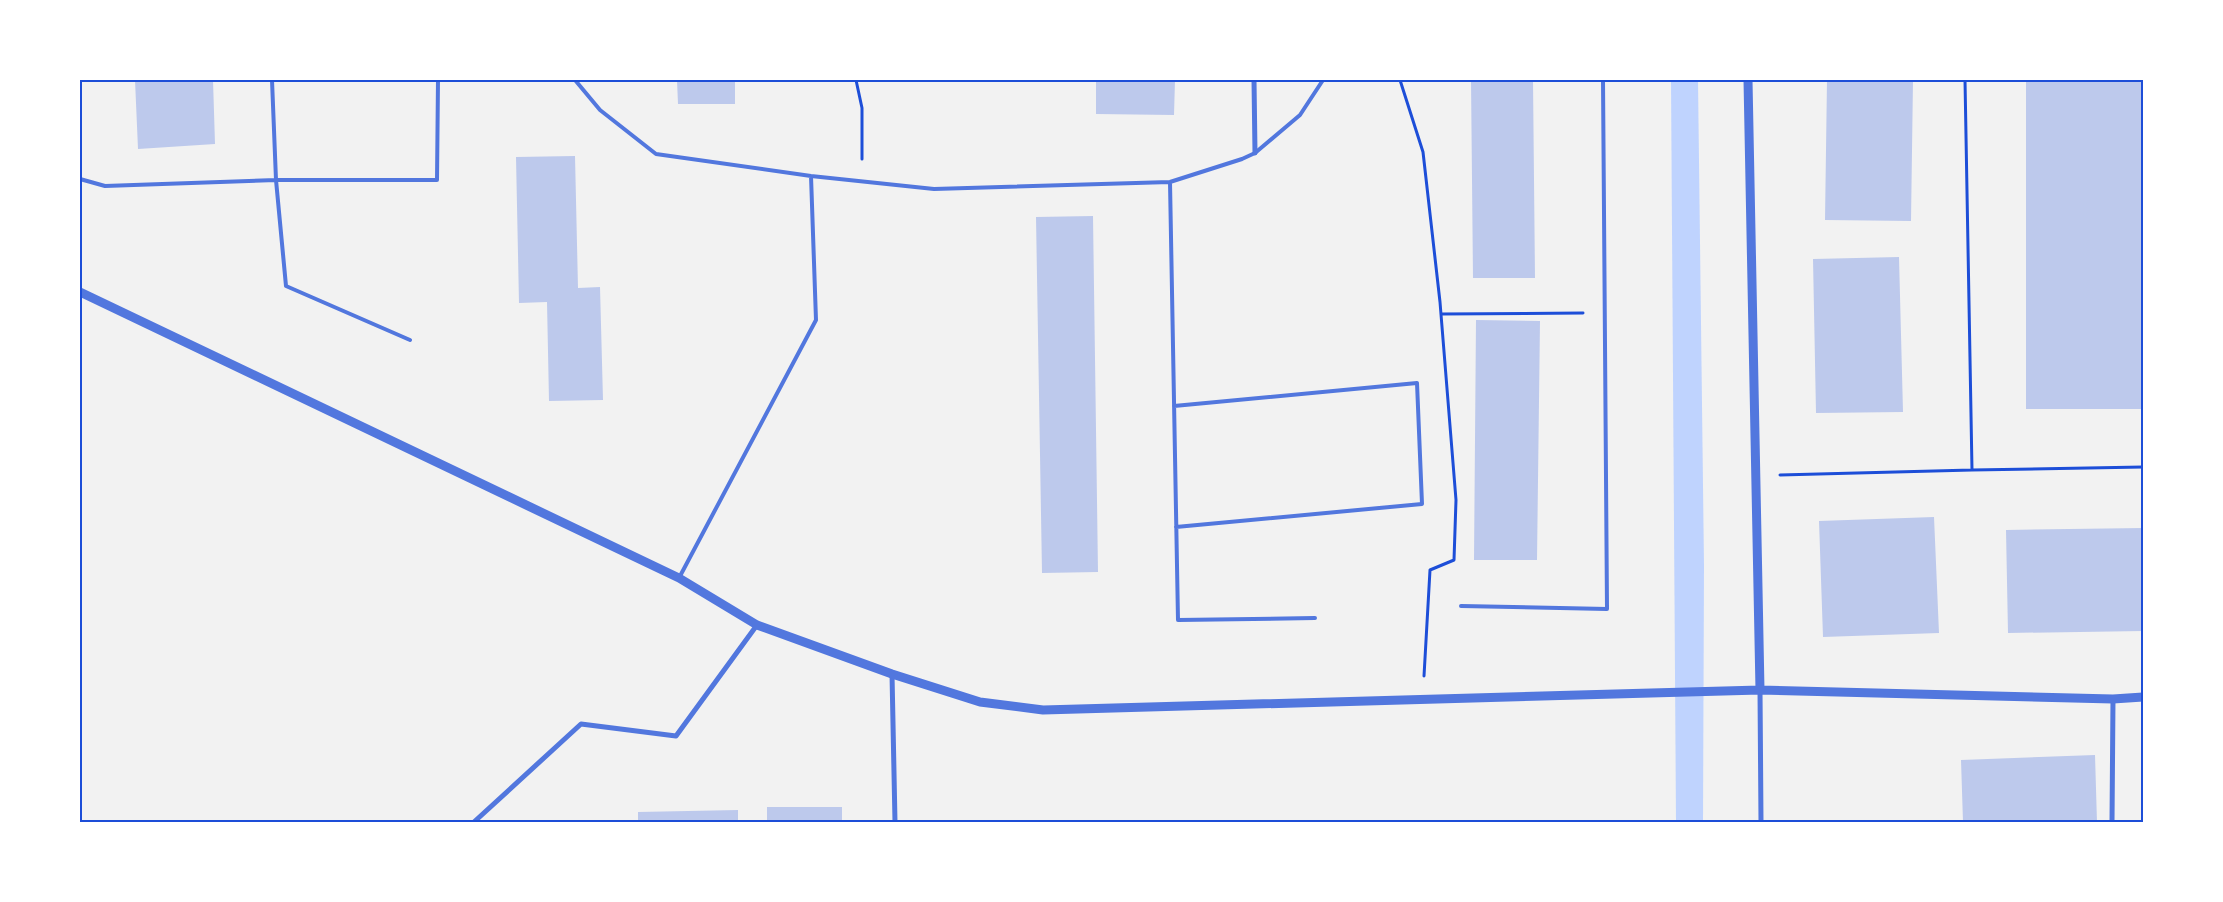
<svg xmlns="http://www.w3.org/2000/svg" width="2223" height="902" font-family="'Golos Text',sans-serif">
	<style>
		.water { fill: #bfd3fe }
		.building { fill: #bdc9ec }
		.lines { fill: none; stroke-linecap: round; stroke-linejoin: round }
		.path { stroke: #1d4ed8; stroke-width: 3 }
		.service { stroke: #5277de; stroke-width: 4 }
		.minor { stroke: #5277de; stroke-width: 5 }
		.tertiary { stroke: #5277de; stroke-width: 9 }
		.neatline { fill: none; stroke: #1d4ed8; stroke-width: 2 }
	</style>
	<rect width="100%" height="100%" fill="#f2f2f2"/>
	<!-- water -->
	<path class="water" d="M1671,80H1698L1704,566L1703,822H1676Z"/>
	<!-- building -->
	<path class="building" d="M135,80H213L215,144L138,149Z
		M677,80H735V104H678Z
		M1096,80H1175L1174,115L1096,114Z
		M1471,80H1533L1535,278H1473Z
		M1827,80H1913L1911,221L1825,220Z
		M2026,80H2143V409H2026Z
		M575,156L578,288L600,287L603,400L549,401L547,302L519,303L516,157Z
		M1093,216L1098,572L1042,573L1036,217Z
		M1899,257L1903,412L1816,413L1813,259Z
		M1476,320L1540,321L1537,560H1474Z
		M1934,517L1939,633L1823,637L1819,521Z
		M2143,528V631L2008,633L2006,530Z
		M2095,755L2097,822H1963L1961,760Z
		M767,807H842V822H767Z
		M738,810V822H638V812Z"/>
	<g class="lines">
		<!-- path -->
		<path class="path" d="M856,80L862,108V159
			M1400,80L1423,152L1440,302L1456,500L1454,560L1430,570L1424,676
			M1441,314L1583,313
			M1972,470L2143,467
			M1780,475L1972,470L1965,80"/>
		<!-- service -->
		<path class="service" d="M575,80L600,110L656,154L811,176L934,189L1170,182L1242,159L1255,153L1300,115L1323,80
			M80,179L105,186L276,180L272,80
			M1170,182L1178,620L1315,618
			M410,340L286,286L276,180H437L438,80
			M1174,406L1417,383L1422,504L1176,527
			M679,578L816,320L811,176
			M1461,606L1607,609L1603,80"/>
		<!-- minor -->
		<path class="minor" d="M1254,80L1255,153
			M892,674L895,822
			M1760,690L1761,822
			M474,822L581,724L676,736L757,625
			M2112,822L2113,699"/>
		<!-- tertiary -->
		<path class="tertiary" d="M1748,80L1760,690
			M80,292L679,578L757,625L892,674L980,702L1043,710L1760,690L2113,699L2143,697"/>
	</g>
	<!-- border -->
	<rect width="2223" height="902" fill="none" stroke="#ffffff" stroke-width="162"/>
	<rect x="81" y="81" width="2061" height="740" class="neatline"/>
</svg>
